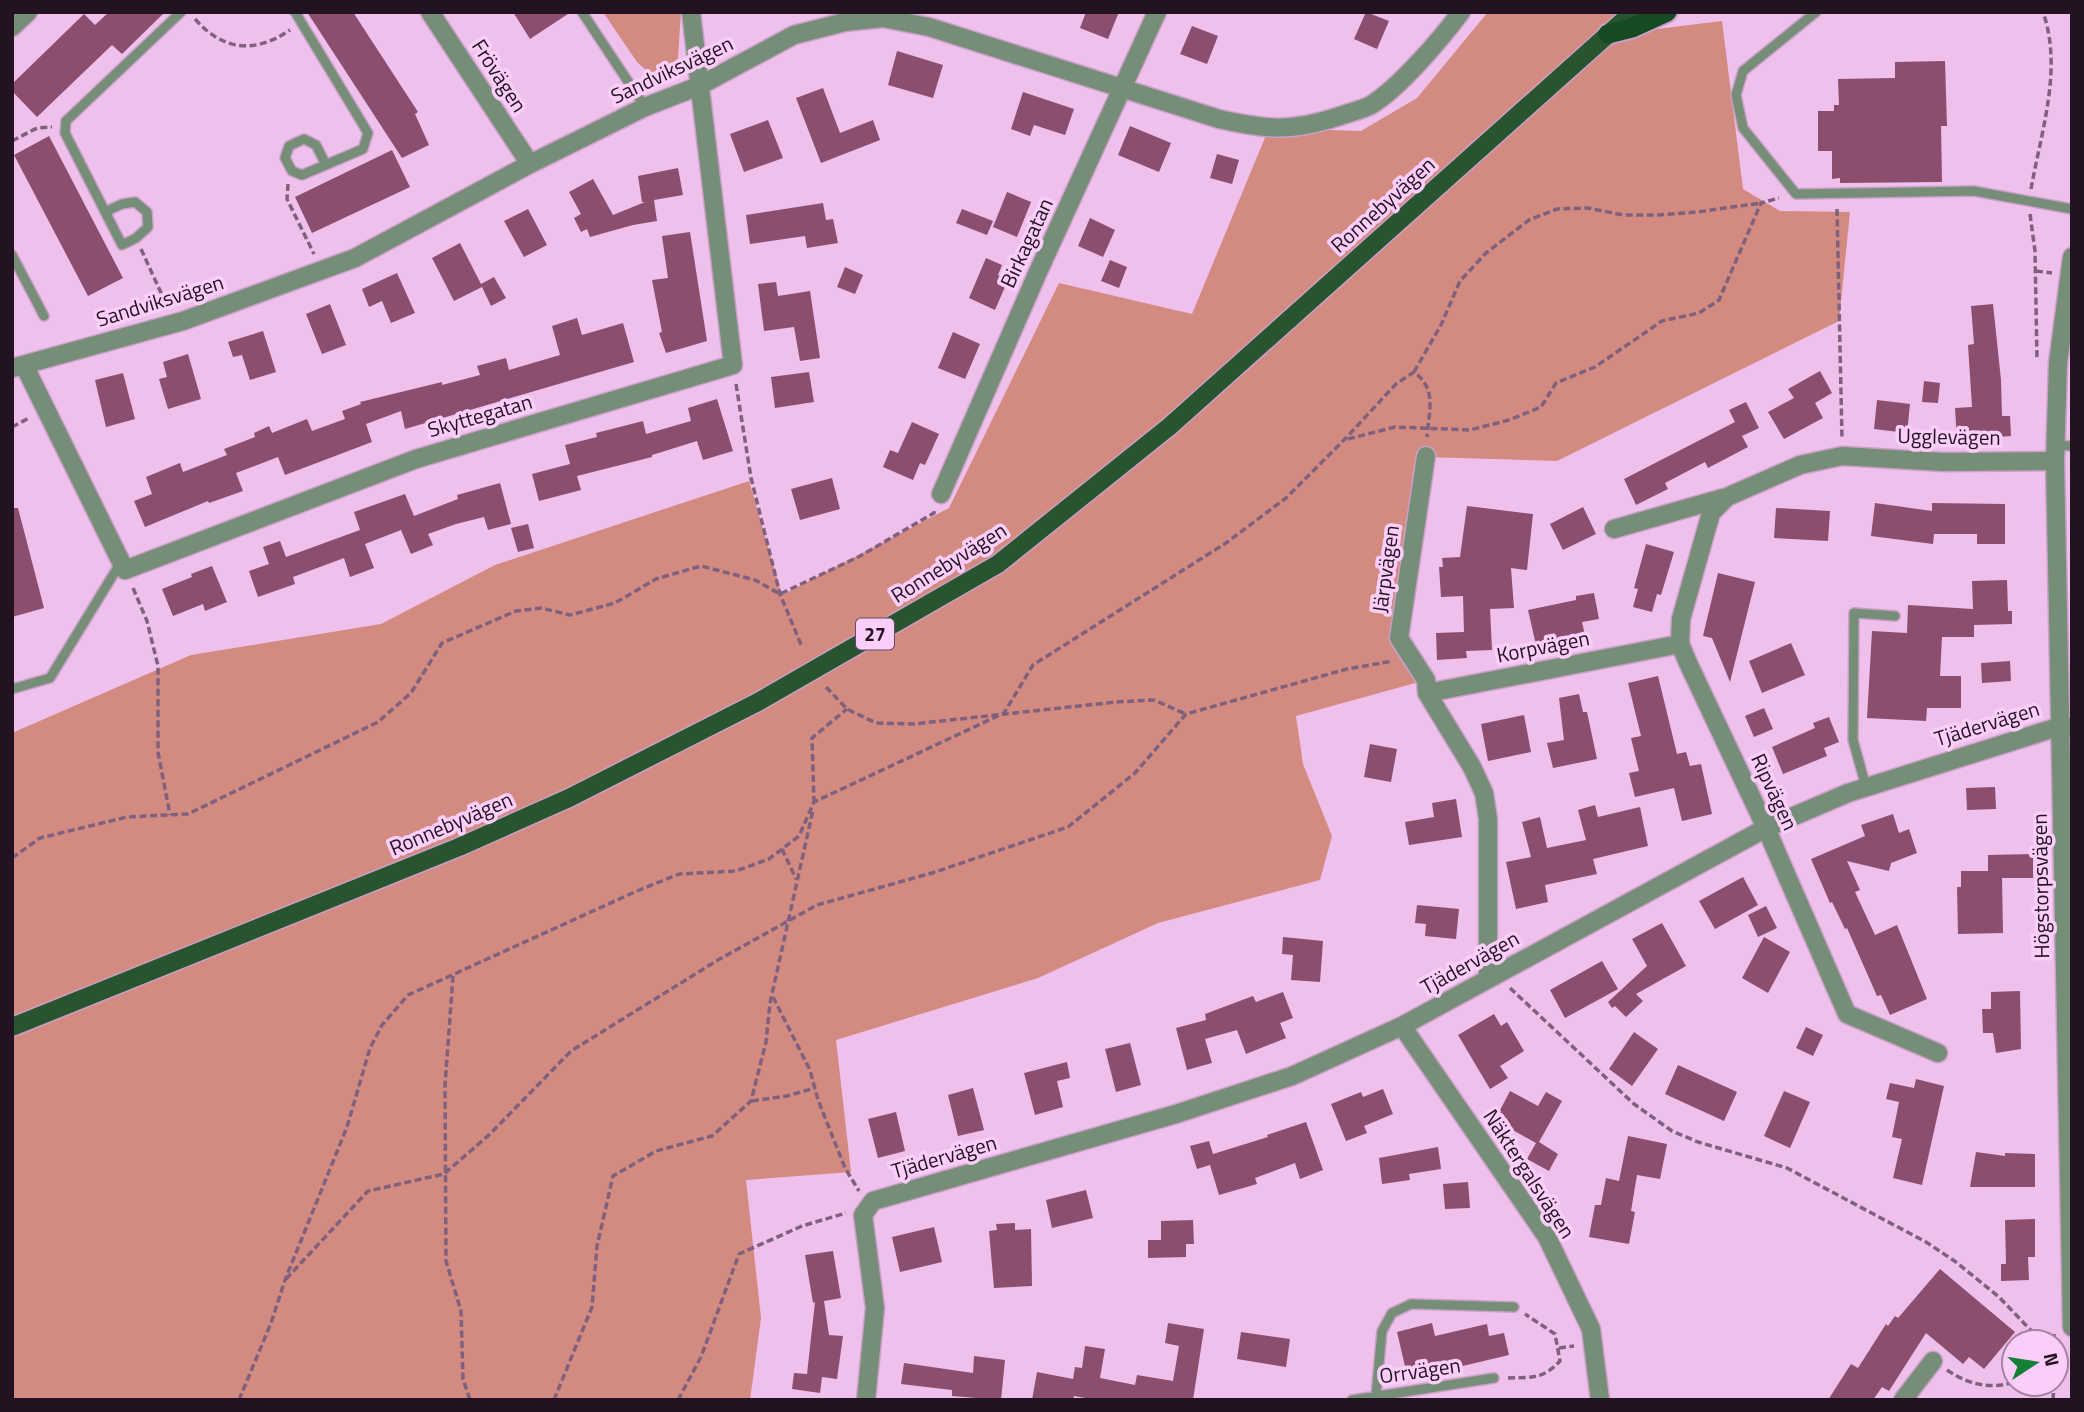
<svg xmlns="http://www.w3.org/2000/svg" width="2084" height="1412" font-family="'Titillium Web',sans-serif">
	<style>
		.forest { fill: #d38a80 }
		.building { fill: #8b4e6e }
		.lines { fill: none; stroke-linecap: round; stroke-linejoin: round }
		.service-casing { stroke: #c9a1c7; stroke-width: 12 }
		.minor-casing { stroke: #c9a1c7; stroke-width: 21 }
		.tertiary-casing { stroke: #c9a1c7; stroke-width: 21 }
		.primary-casing { stroke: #c9a1c7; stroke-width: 21 }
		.trunk-casing { stroke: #c9a1c7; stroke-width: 23 }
		.path { stroke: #7f617d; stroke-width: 3.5; stroke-dasharray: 7 3.5; stroke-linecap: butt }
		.service { stroke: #768d78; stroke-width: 9 }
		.minor { stroke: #768d78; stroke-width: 18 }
		.tertiary { stroke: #768d78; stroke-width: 18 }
		.primary { stroke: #285430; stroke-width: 18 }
		.trunk { stroke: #154a23; stroke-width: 19 }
		.labels { text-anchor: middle; stroke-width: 7; stroke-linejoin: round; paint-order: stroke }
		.shield { fill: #fbcdf9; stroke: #644b62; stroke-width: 2 }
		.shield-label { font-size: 19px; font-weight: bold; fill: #231322 }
		.street-label { font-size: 21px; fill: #231322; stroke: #fbcdf9 }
	</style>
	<rect width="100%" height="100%" fill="#eec0eb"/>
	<!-- forest -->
	<path class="forest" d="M603,12H681L677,71L660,83L637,62Z
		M1488,12H1617L1649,30L1722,21L1743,189L1780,211L1850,212L1839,321L1557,461L1426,457L1399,638L1426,680L1296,716L1303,764L1332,836L1320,880L1158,923L1038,978L836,1040L851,1172L746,1180L761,1318L750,1400H12V733L191,655L381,624L495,565L749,481L782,595L949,508L1059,283L1192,314L1269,128L1361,131L1417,98Z"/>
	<!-- building -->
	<path class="building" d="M109,12H165L122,54L112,45L37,117L12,91V84L84,14L95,25Z
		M307,12H353L418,112L415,114L429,145L402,158Z
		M513,12H571L530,39Z
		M1086,12H1119L1108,39L1080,28Z
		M1366,12L1389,21L1377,49L1354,39Z
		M1192,26L1218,36L1207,64L1180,54Z
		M897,51L943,65L933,98L888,85Z
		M1945,61L1947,126H1941L1942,182L1840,183V178L1832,179V151H1818V111H1834V105H1839L1838,79L1895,78V62Z
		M823,88L840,133L873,120L880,140L821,163L796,98Z
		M1023,92L1074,109L1065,135L1034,125L1030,136L1011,129Z
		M768,120L783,158L744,172L730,134Z
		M1130,126L1171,143L1159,172L1118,155Z
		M49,136L123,278L88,296L14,155Z
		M392,150L410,187L312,233L295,197Z
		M1217,154L1239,160L1232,184L1210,178Z
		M678,168L683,195L654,200L657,221L633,225L590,237L587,229L581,232L574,218L581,214L569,192L593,179L613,215L645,202H642L638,176Z
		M1007,192L1031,202L1017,237L993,227Z
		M823,203L826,220L833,219L838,243L807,248L805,236L750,244L746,215Z
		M528,209L547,245L524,257L504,221Z
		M962,209L993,221L987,235L956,223Z
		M1090,218L1115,230L1103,257L1078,246Z
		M690,232L707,341L666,353L659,333L662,332L652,280L668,278L662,236Z
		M460,243L481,284L494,277L506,298L491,306L482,287L454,301L432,258Z
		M986,258L1002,265L998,275L1008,280L995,310L969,298Z
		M1110,260L1127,267L1119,288L1101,281Z
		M845,267L863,275L855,294L837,287Z
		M397,273L415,313L391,323L382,301L369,307L362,289Z
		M776,282L778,296L810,291L820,358L800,361L794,327L764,331L758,284Z
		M330,304L346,345L322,354L306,314Z
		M1993,304L2001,380L2002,416H2010L2011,436L1957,440L1955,408L1972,407L1968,345L1974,344L1971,306Z
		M577,318L582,335L623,323L634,362L405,429L401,411L366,424L372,442L285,475L278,457L236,473L243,491L209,503L208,501L145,527L134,501L152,494L146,477L180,463L183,472L227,455L224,449L255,437L254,433L269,426L272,433L307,419L312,431L345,419L342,411L361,404L360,402L442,382V385L480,375L477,366L506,358L509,370L560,355L552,326Z
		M263,331L276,372L250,380L242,355L233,357L228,342Z
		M953,332L980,344L965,379L938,368Z
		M188,354L201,399L168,409L159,379L167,377L163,362Z
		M1820,371L1832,393L1815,403L1823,418L1784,439L1768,412L1794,398L1788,389Z
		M809,372L814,402L775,408L771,377Z
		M123,373L135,419L106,427L95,380Z
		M1924,381L1940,383L1938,403L1922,402Z
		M717,399L733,451L703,460L697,441L652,455V457L577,476L581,490L539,501L532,474L570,464L565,445L597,437L596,433L643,421L646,434L691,421L688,408Z
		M1877,400L1910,404L1907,433L1874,429Z
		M1746,402L1759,428L1742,436L1748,447L1708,468L1705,462L1665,483L1668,489L1636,505L1624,479L1735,422L1729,410Z
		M912,422L939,434L925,465L920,463L913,480L883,467L890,450L898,453Z
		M832,478L840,509L800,520L791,489Z
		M500,483L511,524L488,530L484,517L456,524L428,534L433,545L411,554L401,530L365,544L374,568L350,577L344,558L293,577L295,584L258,597L249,571L269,564L263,547L280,541L286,557L360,530L354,512L405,494L414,516L458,499L457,495Z
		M1875,503L1932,511V503L2005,504V544H1977V534H1934L1933,544L1871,536Z
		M1467,506L1533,514L1527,570L1511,568L1514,608L1490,609L1492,650L1466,651L1467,658L1437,660L1436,633L1464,632L1463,596L1441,597L1439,567H1443L1442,558L1460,557Z
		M1583,507L1596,534L1563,550L1550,524Z
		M12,508H18L44,608L12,617Z
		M1776,508L1830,511L1828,541L1774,538Z
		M528,524L534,548L518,552L511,528Z
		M1646,544L1674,552L1661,595L1657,594L1652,612L1633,607L1638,589L1634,588Z
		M212,566L227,602L205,611L203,604L173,616L162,589L192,577L191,574Z
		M1718,573L1755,582L1730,682L1712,638L1703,636Z
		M2007,580L2008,611H2012V624L1974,625V637H1942L1940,676H1961V708H1927L1926,721L1867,718L1872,631L1907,633L1908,605L1973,609L1972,581Z
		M1594,593L1599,619L1582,622L1585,635L1536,645L1528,610L1576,600V596Z
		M1791,643L1805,675L1762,693L1749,661Z
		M2010,661L2011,681L1982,683L1981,663Z
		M1658,676L1677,754L1686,752L1690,766L1701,764L1712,814L1682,821L1674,788L1635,797L1629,773L1639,771L1631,738L1641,736L1628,683Z
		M1579,694L1583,712H1587L1597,759L1553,768L1547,743L1564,740L1559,698Z
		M1764,708L1773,729L1754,737L1745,716Z
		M1524,715L1531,752L1488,761L1481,724Z
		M1829,717L1839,742L1824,748L1827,756L1783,774L1772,747L1815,728L1813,723Z
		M1370,744L1397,749L1391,782L1364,777Z
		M1995,787L1996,809L1967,810L1966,788Z
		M1456,799L1462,837L1409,845L1405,822L1434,817L1432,803Z
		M1595,805L1598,817L1640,807L1648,846L1593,859L1597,874L1545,885L1548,902L1516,909L1506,862L1531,857L1522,822L1540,817L1547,848L1586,840L1578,810Z
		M1893,814L1899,833L1909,829L1917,853L1891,863L1889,871L1847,861L1860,890L1855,892L1875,935L1897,925L1927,999L1890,1015L1881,995L1877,996L1847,928L1845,929L1832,902L1830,903L1811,859L1865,836L1861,825Z
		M2033,854V878H2002L2003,933L1958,934L1957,887H1961V871H1988V855Z
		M1743,877L1758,905L1715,929L1699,901Z
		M1417,905L1459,909L1456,939L1425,936L1426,924L1415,923Z
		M1766,906L1777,928L1758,937L1748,915Z
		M1662,923L1686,966L1636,994L1643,1001L1626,1017L1615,1006L1612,1008L1608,1002L1647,966L1632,939Z
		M1283,937L1323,941L1320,982L1291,980L1293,955L1282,954Z
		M1764,937L1790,952L1768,993L1742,978Z
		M1602,961L1618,989L1565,1018L1550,990Z
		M2020,991L2021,1049L1996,1053L1993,1033H1983L1982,1009H1991V992Z
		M1283,992L1293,1018L1280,1023L1286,1038L1246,1054L1237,1030L1205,1039L1212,1063L1187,1070L1176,1028L1206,1020L1205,1014L1253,996L1256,1002Z
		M1494,1014L1501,1026L1507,1022L1524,1051L1500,1066L1508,1078L1490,1089L1458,1035Z
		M1806,1027L1823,1035L1813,1056L1796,1048Z
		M1634,1032L1658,1049L1632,1086L1609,1069Z
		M1130,1043L1141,1085L1116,1092L1105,1049Z
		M1067,1062L1070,1078L1057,1081L1063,1107L1035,1115L1024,1073Z
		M1678,1065L1737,1092L1724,1121L1665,1094Z
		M1916,1079L1944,1086L1922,1185L1893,1178L1902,1139L1892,1137L1899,1102L1886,1099L1890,1083L1914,1088Z
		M973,1088L984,1130L958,1136L948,1095Z
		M1383,1089L1393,1114L1364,1126L1367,1133L1346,1141L1331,1104L1361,1092L1363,1097Z
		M1510,1091L1538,1106L1546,1092L1562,1101L1539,1142L1558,1154L1549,1171L1527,1159L1536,1143L1495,1120Z
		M1784,1091L1810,1102L1790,1148L1764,1136Z
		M896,1112L905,1151L878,1158L868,1119Z
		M1306,1122L1323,1170L1300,1179L1295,1163L1255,1178L1257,1184L1219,1195L1210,1165L1197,1169L1190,1146L1209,1141L1213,1154L1268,1137L1267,1135Z
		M1628,1136L1667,1144L1660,1179L1637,1175L1631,1211L1635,1212L1629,1244L1589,1237L1595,1205H1601L1606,1178L1619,1181Z
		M1438,1147L1441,1169L1409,1174L1410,1180L1382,1184L1379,1158Z
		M1976,1152L2005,1156V1153L2035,1154V1187H1970Z
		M1468,1182L1470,1208L1445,1209L1443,1184Z
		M1086,1190L1093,1218L1052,1228L1046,1200Z
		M2035,1219V1257H2028L2029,1280L2001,1281V1264H2006L2005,1220Z
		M1193,1220L1194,1244H1186V1257L1148,1258V1240H1161V1221Z
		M1015,1223V1230L1031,1229L1032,1286L994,1288L989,1231L997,1230L996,1224Z
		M934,1227L942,1262L900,1272L892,1237Z
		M833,1251L841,1298L824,1301L829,1335L843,1336L837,1379L822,1377L820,1393L792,1389L794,1373L807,1374L815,1302L813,1303L805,1255Z
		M1940,1269L2015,1332L1984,1369L1969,1357L1963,1364L1926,1333L1889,1391L1882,1387L1873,1400H1828L1851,1364L1858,1368L1886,1324L1888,1326L1895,1316L1898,1318Z
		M1168,1323L1204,1329L1193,1400H1097L1074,1396L1073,1400H1032L1037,1372L1073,1379L1075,1367L1082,1368L1085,1346L1105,1349L1100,1378L1135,1385L1137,1375L1173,1381L1179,1346L1165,1343Z
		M1432,1323L1435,1336L1487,1324L1489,1336L1504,1333L1509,1355L1408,1379L1397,1332Z
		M1241,1332L1290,1339L1286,1367L1237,1359Z
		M974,1356L1005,1360L1001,1400L952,1396V1390L901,1384L904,1363L973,1373Z"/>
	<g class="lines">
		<defs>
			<path id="service" d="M295,12L368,133L363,149L302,175L292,171L285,158L289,146L304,139L316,145L326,165
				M582,12L645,107
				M1816,12L1743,71L1736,95L1743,128L1796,194L1974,191L2072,209
				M105,212L122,204L135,202L147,212L148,227L136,238L122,245L65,133L66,121L181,12
				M12,255L44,316
				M2056,445L2072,446
				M12,689L50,678L121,562
				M1866,787L1853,740L1854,613L1895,616
				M1376,1395L1382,1331L1392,1313L1411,1304L1514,1307
				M1352,1400L1494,1378"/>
			<path id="minor" d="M430,12L530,164
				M12,27L28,12
				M24,365L125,570L416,459L733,365L691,12
				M12,368L183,321L355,258L530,164L645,107L699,86L794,35L845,22L883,18L929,27L1219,119C1267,130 1292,132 1340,116C1350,112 1362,110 1371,105C1399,88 1441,39 1461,12
				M1426,456L1399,638L1426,680L1427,693L1680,644
				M941,494L1038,272L1157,12
				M1614,529L1723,498
				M1427,693L1472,767L1484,793L1488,819V979
				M1402,1026L1547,1237L1591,1329L1600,1400
				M1938,1053L1847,1014L1766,828L1689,665L1680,644L1681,619L1711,513L1727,497L1800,465L1842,456L1943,462L2055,461
				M866,1400L875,1308L863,1215L873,1201L1176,1114L1292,1076L1402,1026L1766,828L1848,793L2061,726L2072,727
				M1903,1400L1933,1361"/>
			<path id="tertiary" d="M2072,257L2058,363L2055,461L2072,1327"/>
			<path id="primary" d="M12,1027L459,847L569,798L758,702L998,564L1170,426L1633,12"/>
			<path id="trunk" d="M1608,34L1632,28L1667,12"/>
		</defs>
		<!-- service casing -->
		<use href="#service" class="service-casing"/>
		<!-- minor casing -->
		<use href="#minor" class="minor-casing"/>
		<!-- tertiary casing -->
		<use href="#tertiary" class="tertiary-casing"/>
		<!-- primary casing -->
		<use href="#primary" class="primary-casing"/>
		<!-- trunk casing -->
		<use href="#trunk" class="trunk-casing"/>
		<!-- path -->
		<path class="path" d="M195,19C223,51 255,54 290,30
			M12,141L37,128L52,127
			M288,184L287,199L314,254
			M2031,189C2041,132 2063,69 2043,12
			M1837,209L1842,439
			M2030,214L2035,251L2037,360
			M141,249L167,306
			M2036,271L2052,273
			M1414,372L1441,325L1460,281L1486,253L1529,220L1557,209L1588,208L1623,215H1658L1697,212L1761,203
			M736,384L751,478L780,594L802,647
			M12,427L29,418
			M1348,439L1395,427L1470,430L1509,420L1541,407L1556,383L1595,367L1662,321L1699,313L1719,300L1761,203L1779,198
			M133,588L147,621L158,666V752L170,815
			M826,687L847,709L876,723L913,724L1116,702L1154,700L1186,714
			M814,803L812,738L847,709
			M782,849L796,879
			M12,858L40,838L127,817L188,814L378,722L411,693L442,643L516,611L541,608L570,615L615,603L656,579L701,566L755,580L780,594L860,556L934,513L935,509
			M453,976L445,1085L446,1261L461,1311L463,1379L470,1400
			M1510,988L1634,1104L1672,1131L1698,1142L1787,1168L1926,1242L1956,1262L1999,1297L2042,1342
			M773,997L810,1070L818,1100L845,1168L859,1191
			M752,1101L787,1096L815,1088
			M286,1279L368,1191L444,1174L490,1134L571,1051L718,960L817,905L932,873L1068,827L1135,773L1186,714L1347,669L1393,661
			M2054,1334V1342
			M1559,1348L1574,1346
			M1947,1370C1968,1384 1989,1390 2014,1382
			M1508,1378C1532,1377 1542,1380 1560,1361L1555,1334L1525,1314
			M239,1400L271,1323L285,1280L347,1127L370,1048L382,1025L408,995L637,891L679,874L736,871L769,859L799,836L814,802L1004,713L1033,665L1226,543L1286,498L1345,439L1396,384L1414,372C1437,389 1429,410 1427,437
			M554,1400L592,1307L597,1246L613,1176L656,1151L712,1136L751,1101L766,1042L770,1003L813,810
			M678,1400L701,1357L739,1254L802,1226L846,1213
			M2053,1400L2054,1384"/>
		<!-- service -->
		<use href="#service" class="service"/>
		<!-- minor -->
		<use href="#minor" class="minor"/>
		<!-- tertiary -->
		<use href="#tertiary" class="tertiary"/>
		<!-- primary -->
		<use href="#primary" class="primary"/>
		<!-- trunk -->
		<use href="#trunk" class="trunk"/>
	</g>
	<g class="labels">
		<!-- shield labels -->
		<rect class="shield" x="856" y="618.5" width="38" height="31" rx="5"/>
		<g class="shield-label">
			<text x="875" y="641">27</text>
		</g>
		<!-- street labels -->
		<g class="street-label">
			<text transform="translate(672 70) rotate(-25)" y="7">Sandviksvägen</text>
			<text transform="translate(499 76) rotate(57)" y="7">Frövägen</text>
			<text transform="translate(1383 205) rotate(-42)" y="7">Ronnebyvägen</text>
			<text transform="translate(1027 243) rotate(-65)" y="7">Birkagatan</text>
			<text transform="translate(160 301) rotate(-17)" y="7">Sandviksvägen</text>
			<text transform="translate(480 416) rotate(-16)" y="7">Skyttegatan</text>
			<text transform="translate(1949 437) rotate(1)" y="7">Ugglevägen</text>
			<text transform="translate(949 563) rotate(-32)" y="7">Ronnebyvägen</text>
			<text transform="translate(1386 569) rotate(-82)" y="7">Järpvägen</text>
			<text transform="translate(1543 647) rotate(-11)" y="7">Korpvägen</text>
			<text transform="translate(1987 724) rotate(-17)" y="7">Tjädervägen</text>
			<text transform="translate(1774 792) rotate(65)" y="7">Ripvägen</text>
			<text transform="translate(451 824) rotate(-23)" y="7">Ronnebyvägen</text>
			<text transform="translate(2041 886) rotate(-91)" y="7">Högstorpsvägen</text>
			<text transform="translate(1470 963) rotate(-29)" y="7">Tjädervägen</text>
			<text transform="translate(944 1157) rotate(-16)" y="7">Tjädervägen</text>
			<text transform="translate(1529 1174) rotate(57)" y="7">Näktergalsvägen</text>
			<text transform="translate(1420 1371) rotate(-8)" y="7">Orrvägen</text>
		</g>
	</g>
	<!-- border -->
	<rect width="2084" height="1412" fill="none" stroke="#231322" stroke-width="28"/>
	<!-- north arrow -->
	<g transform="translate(2035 1363) rotate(78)"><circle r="33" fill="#fbcdf9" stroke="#a583a3" stroke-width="2"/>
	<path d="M0-5L12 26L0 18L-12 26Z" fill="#138036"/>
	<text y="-10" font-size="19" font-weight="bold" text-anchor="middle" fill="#231322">N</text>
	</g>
</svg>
